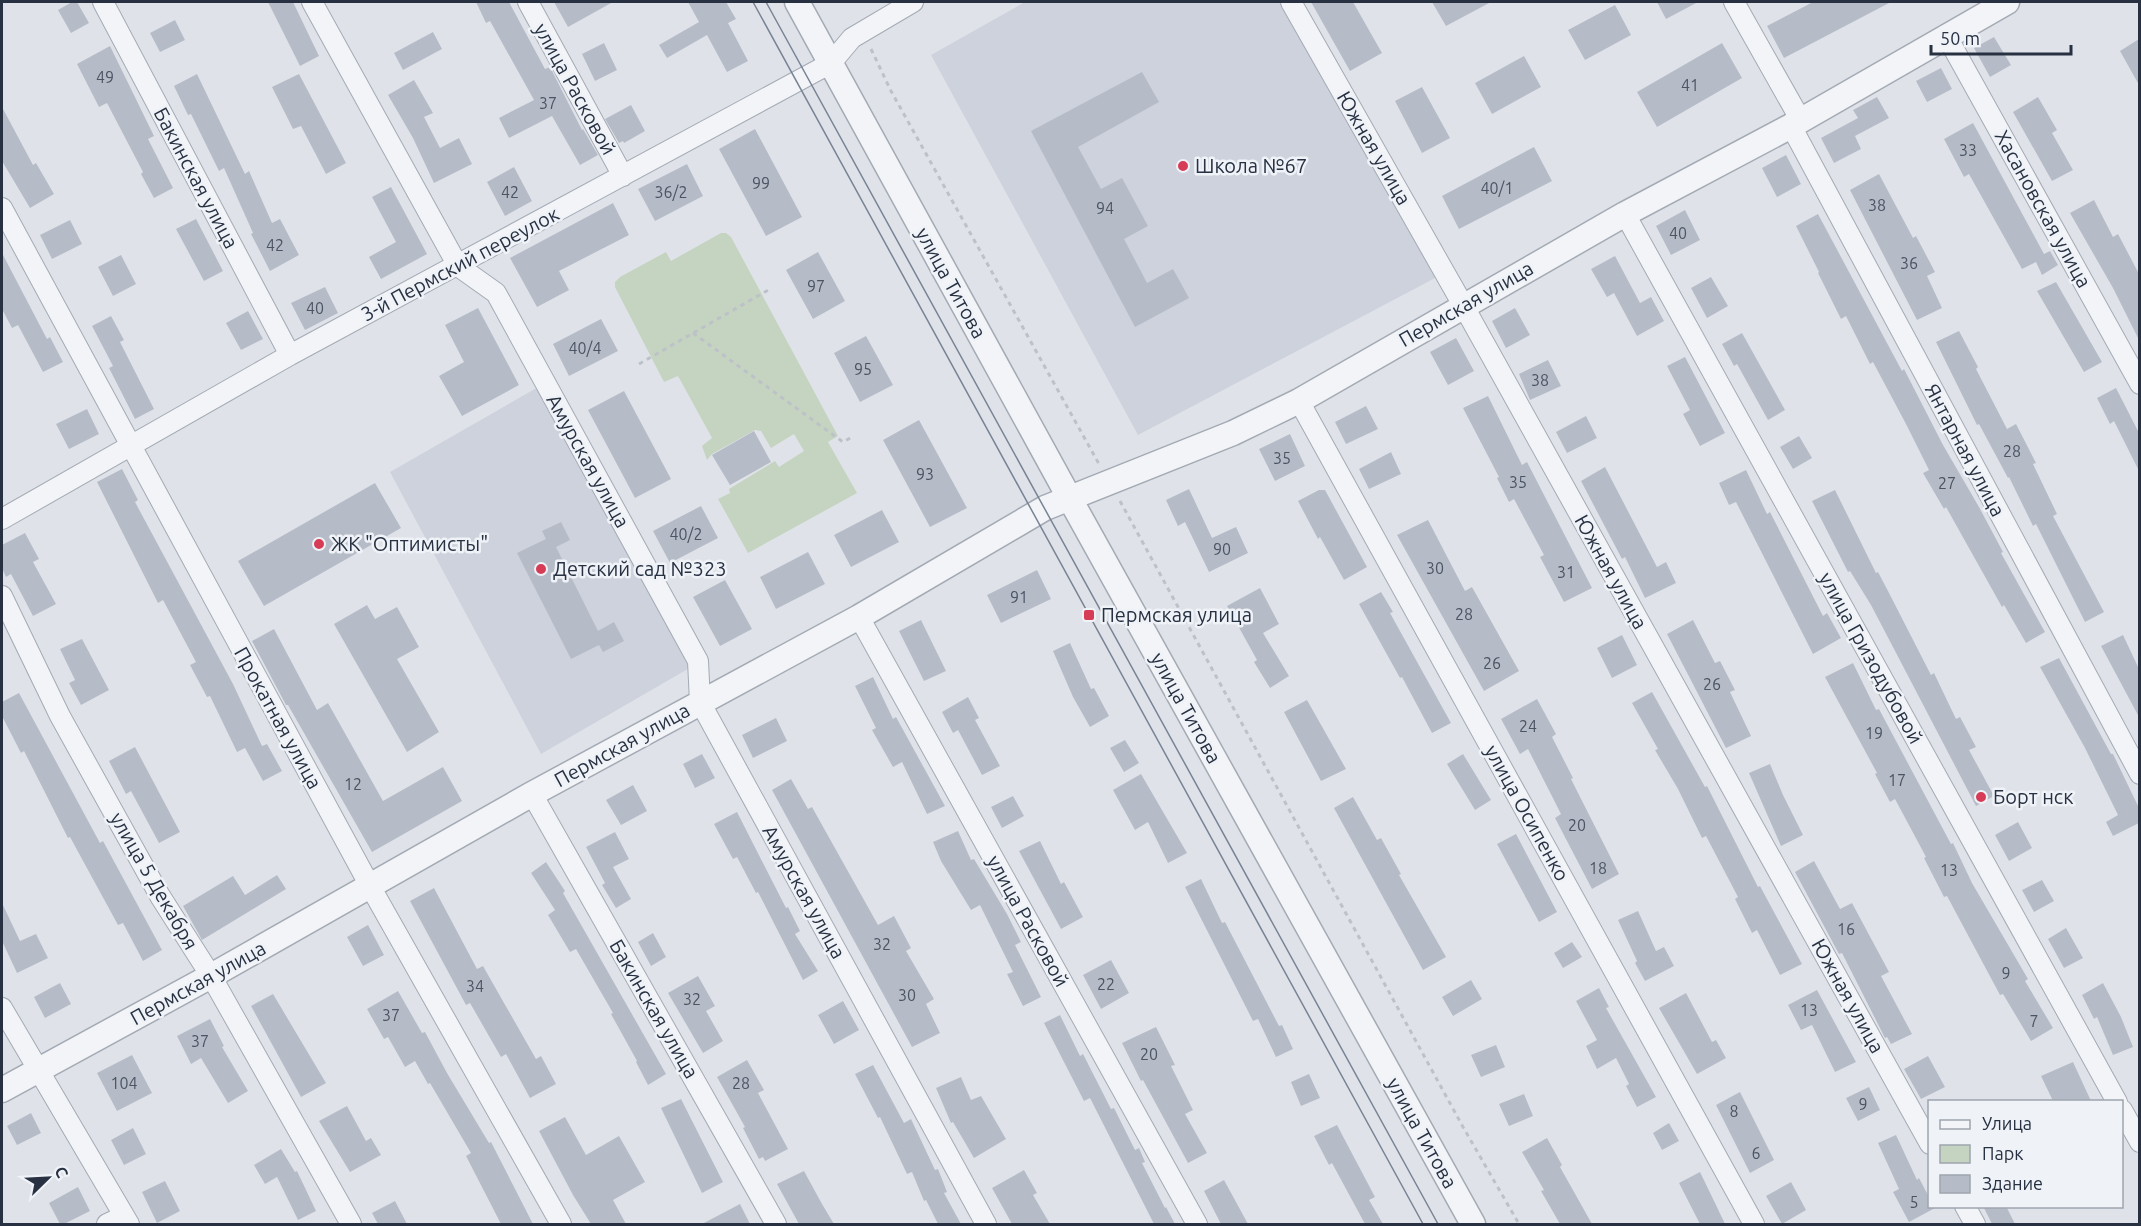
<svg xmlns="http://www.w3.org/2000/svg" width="2141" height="1226" font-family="Ubuntu,sans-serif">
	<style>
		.built { fill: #cdd2dc }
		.green { fill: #c5d4c0 }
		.building { fill: #b6bcc7 }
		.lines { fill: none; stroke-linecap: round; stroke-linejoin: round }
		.minor-casing { stroke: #a4aab4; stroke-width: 22 }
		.tertiary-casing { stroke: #a4aab4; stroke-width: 27 }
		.path { stroke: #bdc1c8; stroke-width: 3; stroke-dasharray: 4.5 4.5; stroke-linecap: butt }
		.minor { stroke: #f2f4f7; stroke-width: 20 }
		.tertiary { stroke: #f2f4f7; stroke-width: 24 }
		.tram { stroke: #788394; stroke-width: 1.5 }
		.poi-dot { fill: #d73c56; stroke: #eff2f7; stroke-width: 2 }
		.labels { text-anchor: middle; stroke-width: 5; stroke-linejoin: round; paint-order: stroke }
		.number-label { font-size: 16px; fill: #4b5463 }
		.street-label { font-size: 20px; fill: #273142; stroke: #eff2f7 }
		.poi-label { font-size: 20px; fill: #273142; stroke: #eff2f7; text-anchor: start }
	</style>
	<rect width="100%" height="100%" fill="#dfe3e9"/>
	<!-- built -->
	<path class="built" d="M1025,2H1282L1437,277L1138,435L931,55Z
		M540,386L693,666L541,754L390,472Z"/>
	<!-- green -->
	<path class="green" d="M721,233H726L731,237L838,436L828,442L857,493L748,553L718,499L730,493L729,489L775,461L779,467L804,451L794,434L771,448L761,431L755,430L712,454L707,460L702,446L712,438L678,376L664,382L615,287V282L620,277L666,252L671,261Z"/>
	<!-- building -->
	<path class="building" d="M72,2H77L89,23L71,33L58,10Z
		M268,2H293L319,56L300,66Z
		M476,2H509L545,69L550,67L582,130L583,129L598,155L580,165L552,116L509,138L499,118L534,100L490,21L486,23Z
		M554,2H613L568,27Z
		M688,2H726L736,19L728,23L748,61L727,72L707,35L667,58L659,45L699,22Z
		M1311,2H1353L1382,53L1350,71Z
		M1432,2H1491L1446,26Z
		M1657,2H1698L1666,19Z
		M1813,2H1891L1784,58L1767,26Z
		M1615,5L1631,35L1585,60L1568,30Z
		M175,20L185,40L160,52L150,33Z
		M433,32L442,49L403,70L394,53Z
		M1994,37L2011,65L1990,77L1974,48Z
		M2139,39V85L2120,51Z
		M604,43L617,70L595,81L582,54Z
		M1722,43L1742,78L1657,127L1637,92Z
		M110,46L154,136L148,139L173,188L154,198L141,174L143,172L107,103L99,107L77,64Z
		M1524,56L1541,87L1492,114L1475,83Z
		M1941,68L1952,89L1927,102L1916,81Z
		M1142,72L1159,102L1078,147L1101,189L1122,178L1148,226L1124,239L1147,283L1173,269L1189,298L1135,327L1031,131Z
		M197,74L245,174L249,171L272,223L280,219L299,255L270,271L251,234L253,233L224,168L219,171L191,114L188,115L174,86Z
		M299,74L346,163L326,174L301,126L293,129L272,87Z
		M414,80L433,113L424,117L440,148L459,138L472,164L434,183L413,138L388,95Z
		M1422,87L1450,138L1422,153L1395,101Z
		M1877,97L1889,118L1855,136L1861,149L1834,163L1821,138L1858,118L1853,110Z
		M2038,97L2057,130L2052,133L2073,170L2052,181L2013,112Z
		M631,105L645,131L624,143L623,141L619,143L605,119Z
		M2,107L33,165L36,163L54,194L30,208L2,161Z
		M1973,123L2044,254L2050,251L2058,265L2042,275L2036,262L2022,269L1969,174L1964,177L1944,139Z
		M755,129L802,217L766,236L719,149Z
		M1534,147L1552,181L1459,229L1442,196Z
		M1786,155L1801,184L1777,197L1762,168Z
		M687,164L703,196L655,221L638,189Z
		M514,167L532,201L505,216L487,182Z
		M1879,174L1913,238L1916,236L1935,272L1927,276L1942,308L1917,320L1850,190Z
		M391,187L427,254L381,279L369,257L396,242L372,197Z
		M2094,200L2113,237L2118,234L2139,274V340L2113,288L2070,213Z
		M613,203L629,235L559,271L569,290L537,307L510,258Z
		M1685,210L1700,240L1671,255L1656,226Z
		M1818,214L1902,371L1904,369L1943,445L1979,507L2003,552L2001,553L2045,632L2026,643L2004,605L2002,607L1946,507L1944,509L1923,473L1929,470L1906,424L1873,362L1870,364L1846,316L1841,319L1818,273L1819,272L1796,226Z
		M196,219L223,271L204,281L176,229Z
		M70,220L82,244L52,259L40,235Z
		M818,252L845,301L813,319L786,270Z
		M2,253L47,339L50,337L63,362L43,372L18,325L12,328L2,309Z
		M121,255L136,284L113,296L98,267Z
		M1615,256L1640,303L1651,297L1664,321L1637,336L1614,293L1607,297L1591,269Z
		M1711,277L1728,306L1707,318L1691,288Z
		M2056,282L2102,362L2084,372L2037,291Z
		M325,287L338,313L305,330L291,303Z
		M478,308L519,385L462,416L439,376L464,362L445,325Z
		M1515,308L1530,335L1506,348L1492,321Z
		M248,311L263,339L241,350L226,323Z
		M111,316L124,340L120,342L154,409L135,419L109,368L113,366L92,326Z
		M601,319L618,351L569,376L553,344Z
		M1959,331L1978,367L1976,369L2007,429L2016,424L2036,463L2033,464L2057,514L2053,516L2104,612L2085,622L2036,524L2033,526L2009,477L2008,478L1979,424L1977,425L1936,342Z
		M1742,333L1785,410L1768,420L1737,364L1734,366L1722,344Z
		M866,336L893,385L860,402L834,353Z
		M1456,338L1474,371L1448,385L1430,352Z
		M1685,357L1725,433L1700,446L1683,414L1690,410L1667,366Z
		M1548,360L1561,386L1530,400L1519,374Z
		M2116,388L2139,433V471L2114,421L2110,424L2097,398Z
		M624,391L671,479L635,498L588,410Z
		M1488,396L1522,465L1527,462L1592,588L1564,602L1540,557L1544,555L1514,499L1509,502L1497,478L1499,477L1463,408Z
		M1366,406L1378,429L1346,444L1335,422Z
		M87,409L99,434L69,449L56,424Z
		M1586,416L1597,438L1567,453L1556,432Z
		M919,420L967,508L930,527L883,440Z
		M754,431L771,462L730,485L712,455Z
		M1290,434L1305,466L1275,481L1259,449Z
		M1799,436L1812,458L1793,469L1780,447Z
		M1391,452L1401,474L1369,489L1359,469Z
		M1605,467L1657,567L1666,562L1676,583L1645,598L1625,557L1622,559L1581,481Z
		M122,469L138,500L135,502L233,684L262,746L267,744L282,771L263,781L245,748L237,752L210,696L207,697L190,665L196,662L163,600L158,603L97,482Z
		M1746,470L1767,514L1770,512L1823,616L1827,613L1841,638L1813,654L1736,502L1729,505L1719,483Z
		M375,483L401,528L264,606L238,561Z
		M1189,489L1212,538L1236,527L1248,553L1209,572L1185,522L1178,526L1166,500Z
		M1319,490H1325L1367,567L1344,580L1320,537L1318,539L1298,501Z
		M1835,490L1876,573L1878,572L1888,591L1931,675L1934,673L1956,719L1960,717L1976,747L1969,750L1994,796L1976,806L1871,605L1850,571L1848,572L1812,501Z
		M701,506L718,538L670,563L653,531Z
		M882,510L899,542L851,567L834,535Z
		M1428,520L1465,591L1472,587L1519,671L1484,691L1397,535Z
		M561,522L570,540L556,547L598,631L614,622L624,641L603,652L599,645L571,659L517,553L546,539L542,531Z
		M25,533L39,559L33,562L56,604L33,616L11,574L6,577L2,568V545Z
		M808,552L825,584L776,609L760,577Z
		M1037,570L1051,599L1001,623L987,595Z
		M725,580L752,629L720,646L693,597Z
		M1260,588L1279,624L1263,633L1289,676L1270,688L1254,662L1257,660L1227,606Z
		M1381,592L1393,612L1390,613L1451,723L1432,733L1402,677L1400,678L1359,604Z
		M367,605L375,619L397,607L419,647L397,659L439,732L407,752L334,624Z
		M921,620L946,671L924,681L899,631Z
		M1693,620L1715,663L1720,661L1735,690L1730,692L1751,736L1726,748L1667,634Z
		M274,629L317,710L328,703L383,801L443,767L462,801L372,852L288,705H286L252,641Z
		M1622,635L1637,665L1612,678L1597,648Z
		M2123,635L2139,669V717L2101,646Z
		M82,639L109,690L81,705L69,683L75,680L60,649Z
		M1070,643L1091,689L1094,688L1109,716L1090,727L1073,697L1053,651Z
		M2059,658L2111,754H2113L2139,808V823L2113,836L2106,822L2118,815L2085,748L2040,667Z
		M1853,663L1876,710L1879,709L1951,844L1953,843L1972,883L2028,979L2025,981L2053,1028L2031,1041L2003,994L2000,995L1947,896L1944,897L1924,858L1926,857L1895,799L1890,802L1875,774L1877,773L1825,677Z
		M873,677L893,719L896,717L945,806L927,814L902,762L893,767L872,730L876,728L855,686Z
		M1652,692L1705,787L1707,786L1758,887L1760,886L1802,964L1780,975L1757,930L1752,933L1735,899L1738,897L1706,836L1702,838L1678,789L1655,750L1658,749L1632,703Z
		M19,693L100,843L103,841L162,950L143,961L123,923L118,925L70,837L68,838L24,751L21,753L2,716V702Z
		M968,697L979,718L975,720L1000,766L982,775L958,730L953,733L942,712Z
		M1537,699L1556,734L1552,737L1573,778L1571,779L1619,874L1592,889L1555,818L1561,814L1528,749L1520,754L1501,719Z
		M1307,700L1346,769L1321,781L1284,712Z
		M776,718L787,741L753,758L742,735Z
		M1125,740L1139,763L1124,772L1110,748Z
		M135,747L180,832L159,843L131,791L126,794L109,761Z
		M702,754L715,778L695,788L683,764Z
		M1463,754L1491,800L1475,810L1447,764Z
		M1770,764L1783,795L1803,835L1781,846L1749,773Z
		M1141,774L1187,853L1168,863L1148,822L1135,830L1113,790Z
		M791,779L808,809L812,807L878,925L894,916L911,948L906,951L934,999L926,1004L940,1033L912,1047L772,790Z
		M633,785L647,811L621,825L606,800Z
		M1013,796L1024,816L1002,828L991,807Z
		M1353,797L1377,840L1381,838L1401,874L1399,875L1446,957L1423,970L1334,808Z
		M737,812L786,908L788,907L800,931L795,934L818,971L803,980L758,892L756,893L737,857L733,859L714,824Z
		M2018,822L2032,848L2009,861L1995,835Z
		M958,831L971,860L974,859L1007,914L1021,942L1015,945L1041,997L1023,1006L1007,974L1013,972L980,905L971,910L941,861L933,842Z
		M615,832L629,859L613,867L631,899L616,908L602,885L605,883L586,847Z
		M1516,834L1557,912L1539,922L1497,844Z
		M1040,841L1061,884L1064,882L1083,917L1061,929L1019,851Z
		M1814,861L1840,909L1852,903L1889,972L1881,976L1912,1034L1891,1044L1887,1037L1885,1038L1842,953L1839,954L1795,872Z
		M546,862L565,891L563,893L666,1074L648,1085L636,1062L637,1061L611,1014L613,1013L576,949L570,952L548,915L555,910L531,873Z
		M277,875L286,889L202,940L183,906L233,876L245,895Z
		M1201,879L1222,923L1225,922L1279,1026L1282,1025L1293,1049L1276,1057L1258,1019L1253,1021L1185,887Z
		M2042,880L2054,901L2034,912L2022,890Z
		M434,888L477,969L483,966L536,1059L541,1056L556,1084L530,1098L506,1054L501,1057L470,1003L466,1005L410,901Z
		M2,903L20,941L36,934L48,958L17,973L2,941Z
		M1638,911L1656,951L1664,947L1674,966L1645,981L1635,963L1637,961L1618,920Z
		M368,925L384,955L363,966L347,937Z
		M2066,928L2083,958L2064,968L2048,939Z
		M653,933L666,957L651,966L638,942Z
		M1572,942L1582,957L1563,968L1554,953Z
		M1111,960L1129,993L1101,1009L1083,975Z
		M698,976L715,1006L706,1011L723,1041L703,1053L668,993Z
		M1471,980L1482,999L1453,1016L1442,997Z
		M60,983L71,1004L45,1018L34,997Z
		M2103,983L2121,1017L2133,1047L2113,1055L2097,1017L2094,1019L2082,995Z
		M1599,988L1609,1007L1606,1008L1656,1097L1637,1107L1626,1086L1629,1084L1616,1058L1597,1069L1586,1046L1597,1040L1576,1001Z
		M1817,990L1856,1062L1835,1072L1812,1025L1801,1030L1788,1005Z
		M398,991L422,1033L425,1032L447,1073L489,1143L491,1142L533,1224H501L466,1156L471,1153L430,1083L428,1084L415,1061L405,1067L388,1037L384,1039L367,1009Z
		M1686,993L1712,1042L1716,1040L1726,1058L1697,1074L1659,1008Z
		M273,994L326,1083L301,1097L251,1006Z
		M843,1001L859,1030L834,1044L818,1015Z
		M1060,1015L1080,1056L1083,1054L1111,1109L1114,1108L1135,1150L1139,1148L1145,1162L1142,1163L1165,1208L1166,1207L1175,1224H1154L1090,1098L1084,1101L1044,1023Z
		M210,1019L224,1046L222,1047L248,1091L228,1103L201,1058L191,1064L177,1036Z
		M1156,1027L1175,1065L1171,1066L1193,1110L1185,1114L1207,1153L1188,1163L1143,1080L1141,1081L1122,1043Z
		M1496,1045L1505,1067L1481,1077L1471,1055Z
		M132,1055L152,1093L117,1111L97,1073Z
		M1928,1056L1945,1087L1921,1099L1904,1069Z
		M747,1060L764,1090L758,1093L788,1149L765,1161L763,1157L759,1159L743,1128L745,1127L717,1077Z
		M2073,1062L2091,1101H2053L2041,1076Z
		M873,1065L904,1123L911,1119L935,1170L938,1169L947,1192L944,1193L961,1224H938L926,1200L924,1201L912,1172L907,1174L880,1117L878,1118L855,1074Z
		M1309,1074L1320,1098L1301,1106L1291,1082Z
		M961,1077L971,1100L981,1096L1006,1139L974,1158L953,1122L951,1123L936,1088Z
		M1869,1087L1880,1110L1858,1121L1846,1098Z
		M1740,1092L1774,1160L1750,1173L1716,1105Z
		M1524,1094L1533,1116L1509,1126L1499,1104Z
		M679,1100L681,1099L723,1182L702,1193L661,1108Z
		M347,1106L366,1141L371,1138L381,1155L350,1172L319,1121Z
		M31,1113L41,1133L17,1145L7,1126Z
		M565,1117L586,1155L619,1136L645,1182L613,1200L626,1224H591L573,1195L539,1131Z
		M1669,1123L1679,1141L1662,1150L1653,1133Z
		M1337,1125L1375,1197L1369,1200L1383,1224H1365L1332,1163L1329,1165L1314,1136Z
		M133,1128L146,1154L124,1165L111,1140Z
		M1896,1135L1917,1180L1919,1178L1929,1197V1206L1935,1208L1909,1222L1893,1192L1899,1189L1878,1143Z
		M1547,1138L1562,1165L1560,1167L1592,1224H1560L1541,1191L1544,1190L1522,1152Z
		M281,1149L295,1172L297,1171L316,1211L298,1220L277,1177L265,1184L254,1165Z
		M1024,1170L1037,1193L1033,1195L1050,1224H1012L992,1188Z
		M804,1171L822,1204L834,1224H799L777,1184Z
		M1700,1172L1716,1205L1725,1224H1700L1679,1183Z
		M1224,1180L1248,1224H1221L1204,1191Z
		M165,1181L180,1211L157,1223L142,1192Z
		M1791,1182L1806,1210L1782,1224L1766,1196Z
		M78,1187L90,1211L64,1224H60L49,1203Z
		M395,1201L407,1224H378L372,1213Z
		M740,1204L750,1224H702Z
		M1983,1206H2006L2015,1224H1992Z"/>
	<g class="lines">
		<defs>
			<path id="minor" d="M103,2L290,355
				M312,2L458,266L496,293L698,661L700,702L986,1224
				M528,2L623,176
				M1291,2L1463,305L1930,1144
				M1734,2L1800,119
				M1946,35L2140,384
				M1791,126L2140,774
				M2,208L370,886L561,1224
				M1625,214L2117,1102
				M1299,401L1754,1224
				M2,519L290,355L831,63L852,38L913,2
				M2,596L60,716L160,896L211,976L351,1224
				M859,617L1197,1224
				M532,794L776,1224
				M2,1008L129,1224
				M2122,1110L2140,1142
				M1965,1206L1975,1224
				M107,1224L124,1216"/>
			<path id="tertiary" d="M797,2L1070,499L1473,1224
				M2,1090L211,976L532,794L859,617L1045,508L1233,433L1299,401L1625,214L1791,126L2007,2"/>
		</defs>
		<!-- minor casing -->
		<use href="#minor" class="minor-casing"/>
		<!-- tertiary casing -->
		<use href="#tertiary" class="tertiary-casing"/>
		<!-- path -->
		<path class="path" d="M871,49L891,91L1099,464
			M693,333L843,442L852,437
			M639,364L770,289
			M1120,501L1463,1127L1519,1224"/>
		<!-- minor -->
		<use href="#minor" class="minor"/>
		<!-- tertiary -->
		<use href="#tertiary" class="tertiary"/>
		<!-- tram -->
		<path class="tram" d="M753,2L1423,1224
			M766,2L1438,1224"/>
	</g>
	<!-- markers -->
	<g class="poi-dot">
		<circle cx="1183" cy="166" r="6"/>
		<circle cx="319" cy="544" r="6"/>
		<circle cx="541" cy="569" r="6"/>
		<rect x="1083" y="609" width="12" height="12" rx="3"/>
		<circle cx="1981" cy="797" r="6"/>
	</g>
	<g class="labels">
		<!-- number labels -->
		<g class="number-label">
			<text x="105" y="83">49</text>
			<text x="1690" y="91">41</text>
			<text x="548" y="109">37</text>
			<text x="1968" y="156">33</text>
			<text x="761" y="189">99</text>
			<text x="1497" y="194">40/1</text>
			<text x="510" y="198">42</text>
			<text x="671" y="198">36/2</text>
			<text x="1877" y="211">38</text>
			<text x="1105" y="214">94</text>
			<text x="1678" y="239">40</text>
			<text x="275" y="251">42</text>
			<text x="1909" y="269">36</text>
			<text x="816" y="292">97</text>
			<text x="315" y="314">40</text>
			<text x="585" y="354">40/4</text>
			<text x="863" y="375">95</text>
			<text x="1540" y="386">38</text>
			<text x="2012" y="457">28</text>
			<text x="1282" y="464">35</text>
			<text x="925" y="480">93</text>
			<text x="1518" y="488">35</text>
			<text x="1947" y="489">27</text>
			<text x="686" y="540">40/2</text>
			<text x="1222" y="555">90</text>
			<text x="1435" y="574">30</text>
			<text x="1566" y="578">31</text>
			<text x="1019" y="603">91</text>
			<text x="1464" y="620">28</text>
			<text x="1492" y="669">26</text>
			<text x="1712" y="690">26</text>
			<text x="1528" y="732">24</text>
			<text x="1874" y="739">19</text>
			<text x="1897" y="786">17</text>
			<text x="353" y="790">12</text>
			<text x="1577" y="831">20</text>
			<text x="1598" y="874">18</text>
			<text x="1949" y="876">13</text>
			<text x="1846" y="935">16</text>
			<text x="882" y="950">32</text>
			<text x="2006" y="979">9</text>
			<text x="1106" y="990">22</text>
			<text x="475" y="992">34</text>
			<text x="907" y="1001">30</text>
			<text x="692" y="1005">32</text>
			<text x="1809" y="1016">13</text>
			<text x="391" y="1021">37</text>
			<text x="2034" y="1027">7</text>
			<text x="200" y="1047">37</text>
			<text x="1149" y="1060">20</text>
			<text x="124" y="1089">104</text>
			<text x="741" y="1089">28</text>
			<text x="1863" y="1110">9</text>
			<text x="1734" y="1117">8</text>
			<text x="1756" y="1159">6</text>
			<text x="1914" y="1208">5</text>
		</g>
		<!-- street labels -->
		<g class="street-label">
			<text transform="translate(575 89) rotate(61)" y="7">улица Расковой</text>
			<text transform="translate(1374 148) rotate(60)" y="7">Южная улица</text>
			<text transform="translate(196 178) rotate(62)" y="7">Бакинская улица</text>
			<text transform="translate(2043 209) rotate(61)" y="7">Хасановская улица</text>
			<text transform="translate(460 264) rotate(-28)" y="7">3-й Пермский переулок</text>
			<text transform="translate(951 283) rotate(61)" y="7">улица Титова</text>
			<text transform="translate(1466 304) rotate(-30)" y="7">Пермская улица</text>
			<text transform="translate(1965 450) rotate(62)" y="7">Янтарная улица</text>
			<text transform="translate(588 461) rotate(61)" y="7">Амурская улица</text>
			<text transform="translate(1611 572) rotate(61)" y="7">Южная улица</text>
			<text transform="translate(1871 658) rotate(61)" y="7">улица Гризодубовой</text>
			<text transform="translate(1186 708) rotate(61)" y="7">улица Титова</text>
			<text transform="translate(278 718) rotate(61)" y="7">Прокатная улица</text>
			<text transform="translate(622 745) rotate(-29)" y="7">Пермская улица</text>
			<text transform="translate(1527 813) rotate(61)" y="7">улица Осипенко</text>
			<text transform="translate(154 881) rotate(60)" y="7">улица 5 Декабря</text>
			<text transform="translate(804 892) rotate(61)" y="7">Амурская улица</text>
			<text transform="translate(1028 921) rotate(61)" y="7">улица Расковой</text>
			<text transform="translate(198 983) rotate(-29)" y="7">Пермская улица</text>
			<text transform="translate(1848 996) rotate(61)" y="7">Южная улица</text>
			<text transform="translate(654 1009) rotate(60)" y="7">Бакинская улица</text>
			<text transform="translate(1422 1133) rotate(61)" y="7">улица Титова</text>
		</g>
		<!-- poi labels -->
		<g class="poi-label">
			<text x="1195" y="173">Школа №67</text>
			<text x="331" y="551">ЖК "Оптимисты"</text>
			<text x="553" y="576">Детский сад №323</text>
			<text x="1101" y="622">Пермская улица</text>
			<text x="1993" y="804">Борт нск</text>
		</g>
	</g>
	<!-- border -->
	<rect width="2141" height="1226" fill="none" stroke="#273142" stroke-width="6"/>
	<!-- legend -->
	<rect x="1928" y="1100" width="195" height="108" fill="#eff2f7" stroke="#9fa5af" stroke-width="1.5"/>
	<rect x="1940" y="1120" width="30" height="9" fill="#f2f4f7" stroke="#9fa5af" stroke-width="1.5"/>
	<text x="1982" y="1130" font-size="18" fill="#273142">Улица</text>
	<rect x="1940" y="1145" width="30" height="18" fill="#c5d4c0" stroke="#9fa5af" stroke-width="1.5"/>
	<text x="1982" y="1160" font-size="18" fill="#273142">Парк</text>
	<rect x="1940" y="1175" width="30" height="18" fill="#b6bcc7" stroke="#9fa5af" stroke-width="1.5"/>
	<text x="1982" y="1190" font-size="18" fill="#273142">Здание</text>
	<!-- north arrow -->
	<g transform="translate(48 1178) rotate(66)" stroke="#eff2f7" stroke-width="4.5" paint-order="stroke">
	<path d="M0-4.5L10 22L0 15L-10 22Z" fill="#273142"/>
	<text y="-9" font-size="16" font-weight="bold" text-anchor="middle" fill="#273142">С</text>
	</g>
	<!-- scale -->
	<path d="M1931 45v9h140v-9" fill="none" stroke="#273142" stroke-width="3"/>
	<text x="1940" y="45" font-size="18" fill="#273142" stroke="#eff2f7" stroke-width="4.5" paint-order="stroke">50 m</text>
</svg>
